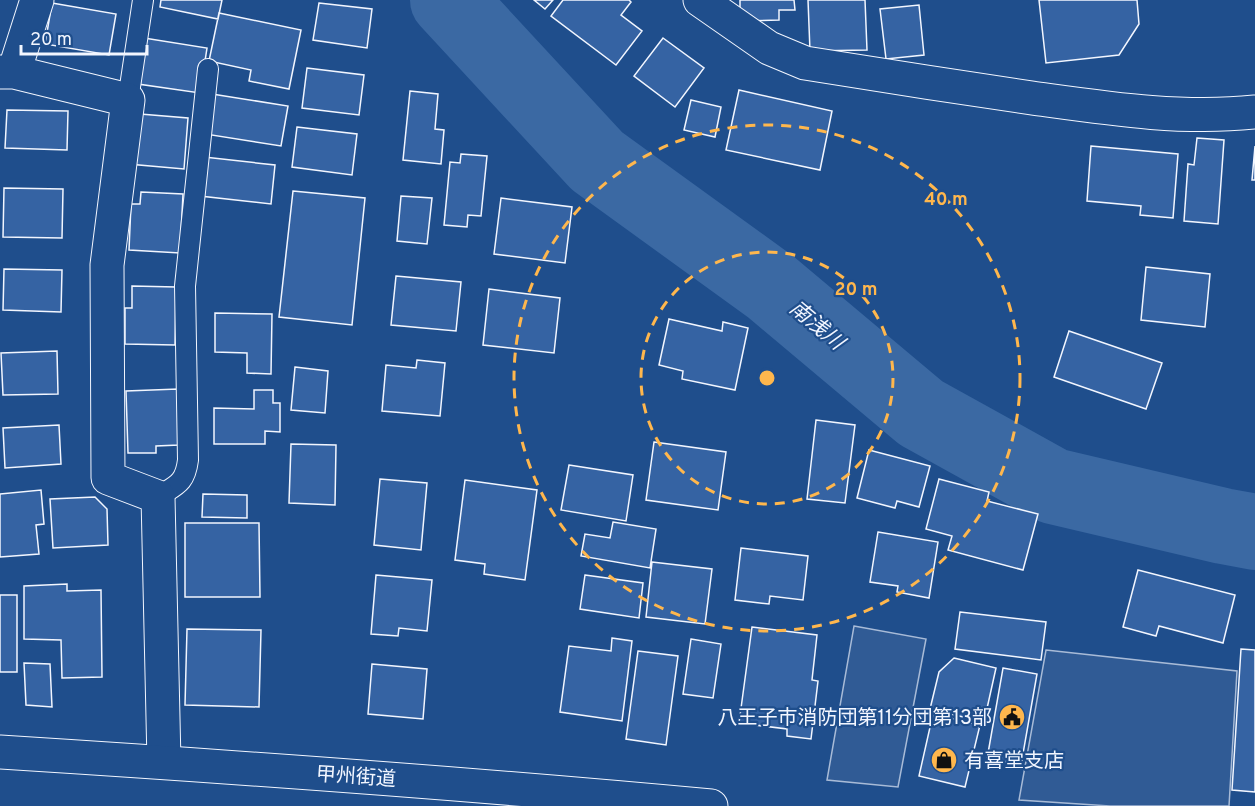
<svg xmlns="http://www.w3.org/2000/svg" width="1255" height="806" font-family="Overpass,'Noto Sans JP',sans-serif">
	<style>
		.parking { fill: #305b95; stroke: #a8bbd7; stroke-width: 1.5 }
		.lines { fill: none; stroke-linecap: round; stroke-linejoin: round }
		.river { stroke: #3b69a3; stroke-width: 76 }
		.building { fill: #3563a3; stroke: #f2f6ff; stroke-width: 1.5 }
		.lane-casing { stroke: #f2f6ff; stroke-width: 22 }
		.street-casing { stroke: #f2f6ff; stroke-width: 35 }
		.highway-casing { stroke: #f2f6ff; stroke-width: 35 }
		.lane { stroke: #1f4e8c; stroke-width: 20 }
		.street { stroke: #1f4e8c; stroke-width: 33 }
		.highway { stroke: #1f4e8c; stroke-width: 33 }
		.ring { fill: none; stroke: #ffb74d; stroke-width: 3; stroke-dasharray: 10 8 }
		.labels { text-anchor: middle; stroke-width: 4.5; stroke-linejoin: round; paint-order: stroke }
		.poi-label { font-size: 20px; fill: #f2f6ff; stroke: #1f4e8c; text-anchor: end }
		.street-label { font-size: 20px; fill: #f2f6ff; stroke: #1f4e8c }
		.water-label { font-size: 21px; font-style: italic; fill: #f2f6ff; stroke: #1f4e8c }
		.centre { fill: #ffb74d; stroke: #1f4e8c; stroke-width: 3 }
		.ring-label { font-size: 18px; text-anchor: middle; font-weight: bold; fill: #ffb74d; stroke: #1f4e8c; stroke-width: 4.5; stroke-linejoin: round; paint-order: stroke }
	</style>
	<rect width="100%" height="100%" fill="#1f4e8c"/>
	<!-- parking -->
	<path class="parking" d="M854,626L926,639L898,787L827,780Z
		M1046,650L1237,671L1229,806H1110L1019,800Z"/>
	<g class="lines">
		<!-- river -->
		<path class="river" d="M448,0L597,161L771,287L921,413L1053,486L1223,526L1255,532"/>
	</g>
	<!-- building -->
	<path class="building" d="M161,0H222L218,19L160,7Z
		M534,0H553L545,9Z
		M563,0H629L631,2L621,15L642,31L616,65L551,16Z
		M740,0H794L795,10H779V20L740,21Z
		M808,0H865L867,50L810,51Z
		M1039,0H1137L1139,24L1119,55L1046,63Z
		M52,3L116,14L109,55L45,44Z
		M319,3L372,9L367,48L313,40Z
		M919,5L924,55L886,59L880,9Z
		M219,13L301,30L289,89L249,81L251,70L209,61Z
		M144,38L207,48L200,93L138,84Z
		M663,38L704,68L675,107L634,76Z
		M307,68L364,75L359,115L302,108Z
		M739,90L832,111L820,170L726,150Z
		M410,91L438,94L435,129L444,130L441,164L403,160Z
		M212,94L288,106L281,146L205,134Z
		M691,100L721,107L715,137L684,130Z
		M7,110L68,111L67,150L5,148Z
		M140,114L188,118L184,169L128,164Z
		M297,127L357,134L352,175L292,167Z
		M1197,138L1224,140L1218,224L1184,221L1188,164L1194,165Z
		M1091,146L1178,154L1173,218L1140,215L1141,206L1087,201Z
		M1255,146V180H1252Z
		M461,154L487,156L481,216L468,215L467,227L444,225L450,162L460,163Z
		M204,157L275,165L271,204L200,196Z
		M4,188L63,189L62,238L3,237Z
		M293,191L365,198L352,325L279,317Z
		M141,192L183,194L180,253L129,250L131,204H140Z
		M401,196L432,198L427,244L397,241Z
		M501,198L572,207L565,263L494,254Z
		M1146,267L1210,274L1205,327L1141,320Z
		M4,269L62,270L61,312L3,310Z
		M396,276L461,282L456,331L391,325Z
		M132,286L176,287L175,345L125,344V308H132Z
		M489,289L560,298L554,353L483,345Z
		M215,313L272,314L271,374L247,373V353L215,352Z
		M669,319L722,331L723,322L748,328L735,390L682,379L683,371L659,365Z
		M1069,331L1162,363L1146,409L1054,377Z
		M57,351L58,394L3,395L1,353Z
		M417,360L445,363L440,416L382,411L386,365L416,368Z
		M295,367L328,371L325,413L291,410Z
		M178,389L179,445L156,446V453H128L126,391Z
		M254,390H273V403H280V432L265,431V444H214V408L254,409Z
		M816,420L855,425L845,503L807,499Z
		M59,425L61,464L5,468L3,428Z
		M654,442L726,452L718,510L646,500Z
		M291,444L336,445L335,505L289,503Z
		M869,450L930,466L919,507L897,501L895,508L857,498Z
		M569,465L633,475L626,521L561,510Z
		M380,479L427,483L421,550L374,545Z
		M939,479L989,492L987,501L1038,514L1023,570L948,550L952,536L926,529Z
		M465,480L537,490L525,580L484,574L485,564L455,560Z
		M41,490L44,524L36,525L39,554L0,557V494Z
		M203,494L247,495V518L202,517Z
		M95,497L107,509L108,545L53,548L50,499Z
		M613,522L656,529L650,568L581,556L585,534L610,538Z
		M185,523H259L260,597H185Z
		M878,532L938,542L929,598L897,592L898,586L870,582Z
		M741,548L808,556L803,600L770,596L769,604L735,600Z
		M652,562L712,569L705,624L646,617Z
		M1138,570L1235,595L1223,643L1159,626L1156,636L1123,627Z
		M376,575L432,580L427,631L399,628L398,636L371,634Z
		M585,575L643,583L639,618L580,609Z
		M67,584V591L101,590L102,677L62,678L61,640L24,639V586Z
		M0,595H17V672H0Z
		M960,612L1046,622L1041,660L955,649Z
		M752,627L817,635L812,680L818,681L811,739L787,736V729L739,723Z
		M187,629L261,630L259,707L185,705Z
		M612,638L632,641L622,721L560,712L569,646L611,651Z
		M691,639L721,644L713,698L683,694Z
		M1241,649L1255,650V792L1232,790Z
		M638,651L678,656L666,745L626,739Z
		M954,658L996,668L984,722L930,709L939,672Z
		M24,663L50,664L52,707L26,705Z
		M372,664L427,669L423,719L368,714Z
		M1003,668L1037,674L1021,765L987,759Z
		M933,714L980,725L965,787L919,776Z"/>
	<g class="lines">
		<defs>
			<path id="lane" d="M128,100L143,0
				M158,497C176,485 185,484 188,460L185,286L208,69"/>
			<path id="street" d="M700,0L769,48L805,63C881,75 956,87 1032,98C1105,108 1181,120 1255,112
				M0,72H14L128,100L107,265L108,478L158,497L164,762
				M14,72L37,0"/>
			<path id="highway" d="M0,752C237,767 474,784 711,806"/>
		</defs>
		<!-- lane casing -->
		<use href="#lane" class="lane-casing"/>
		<!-- street casing -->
		<use href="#street" class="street-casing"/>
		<!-- highway casing -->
		<use href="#highway" class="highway-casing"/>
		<!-- lane -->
		<use href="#lane" class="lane"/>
		<!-- street -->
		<use href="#street" class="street"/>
		<!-- highway -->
		<use href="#highway" class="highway"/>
	</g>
	<!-- distance rings -->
	<g class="ring">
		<circle cx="767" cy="378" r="126"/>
		<circle cx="767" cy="378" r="253"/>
	</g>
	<!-- icons -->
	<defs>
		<symbol id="civic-disc" viewBox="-11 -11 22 22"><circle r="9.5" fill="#ffb74d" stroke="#1f4e8c"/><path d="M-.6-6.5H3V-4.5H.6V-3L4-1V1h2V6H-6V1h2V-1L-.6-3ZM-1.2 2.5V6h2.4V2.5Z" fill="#111"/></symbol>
		<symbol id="shop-disc" viewBox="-11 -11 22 22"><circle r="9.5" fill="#ffb74d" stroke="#1f4e8c"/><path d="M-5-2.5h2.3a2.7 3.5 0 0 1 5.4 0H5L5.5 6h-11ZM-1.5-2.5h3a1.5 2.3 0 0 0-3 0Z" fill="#111"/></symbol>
	</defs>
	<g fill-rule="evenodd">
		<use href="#civic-disc" x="997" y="702" width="30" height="30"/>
		<use href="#shop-disc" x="929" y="745" width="30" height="30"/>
	</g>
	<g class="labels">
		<!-- poi labels -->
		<g class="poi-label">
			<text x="992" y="724">八王子市消防団第11分団第13部</text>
			<text x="964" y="767" text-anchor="start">有喜堂支店</text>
		</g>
		<!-- street labels -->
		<g class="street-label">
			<text transform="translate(356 776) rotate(4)" y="7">甲州街道</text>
		</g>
		<!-- water labels -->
		<g class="water-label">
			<text transform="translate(817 325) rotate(40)" y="7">南浅川</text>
		</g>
	</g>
	<circle cx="767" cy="378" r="9" class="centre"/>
	<g class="ring-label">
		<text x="946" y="205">40 m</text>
		<text x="856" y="295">20 m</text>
	</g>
	<!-- scale -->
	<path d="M21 45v9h126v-9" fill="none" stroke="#f2f6ff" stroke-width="3"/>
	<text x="30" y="45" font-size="18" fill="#f2f6ff" stroke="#1f4e8c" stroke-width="4.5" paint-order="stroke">20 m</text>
</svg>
